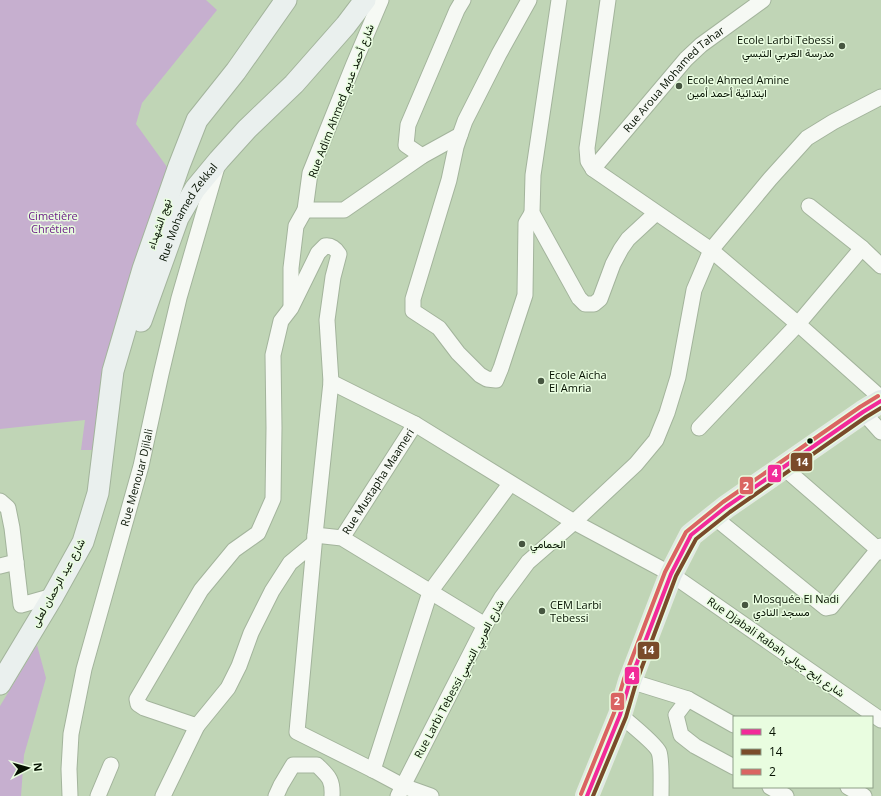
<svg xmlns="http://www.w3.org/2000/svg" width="881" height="796" font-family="'Open Sans',Vazirmatn,sans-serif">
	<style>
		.green { fill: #c6afcf }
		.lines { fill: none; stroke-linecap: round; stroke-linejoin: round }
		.street-casing { stroke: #a3b49c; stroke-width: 17 }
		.secondary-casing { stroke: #a3b49c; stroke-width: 23 }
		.primary-casing { stroke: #e3ecde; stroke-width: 24 }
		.street { stroke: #f6f9f4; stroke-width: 15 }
		.secondary { stroke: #eaf0ee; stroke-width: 21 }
		.primary { stroke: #e0e8e8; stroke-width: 22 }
		.bus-1-casing { stroke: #e9fde0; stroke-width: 7 }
		.bus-2-casing { stroke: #e9fde0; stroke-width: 7 }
		.bus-3-casing { stroke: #e9fde0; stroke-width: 7 }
		.bus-1 { stroke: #f22a99; stroke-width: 4 }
		.bus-2 { stroke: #7a4b2a; stroke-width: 4 }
		.bus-3 { stroke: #da6462; stroke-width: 4 }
		.poi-dot { fill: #465640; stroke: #e9fde0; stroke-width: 1.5 }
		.bus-dot { fill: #051101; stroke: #e9fde0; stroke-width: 1.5 }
		.labels { text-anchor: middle; stroke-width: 3; stroke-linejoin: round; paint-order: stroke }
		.poi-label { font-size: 11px; fill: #051101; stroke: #e9fde0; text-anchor: start }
		.street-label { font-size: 11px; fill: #051101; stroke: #e9fde0 }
		.park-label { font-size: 11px; fill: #6d1f88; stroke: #e9fde0 }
		.line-badge { stroke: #e9fde0; stroke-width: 1.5 }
		.badge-label { font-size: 11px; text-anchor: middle; font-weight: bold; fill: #fff }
	</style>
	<rect width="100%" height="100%" fill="#c0d5b6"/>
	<!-- green -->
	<path class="green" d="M0,0H206L217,10L142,103L136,124L167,167L132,280L96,450H81L85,420L0,429Z
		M37,645L46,678L24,755L21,796H0V706Z"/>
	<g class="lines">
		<defs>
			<g id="street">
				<path d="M381,0L353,66L310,173L305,210H344L422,156L460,135L465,121L499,54L529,0"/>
				<path d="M559,0L533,175L532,213L579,298L585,304H594L600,299L613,264L621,249L628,239L656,213"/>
				<path d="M608,0L587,148L588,161L593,169L711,250L798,324L881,398"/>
				<path d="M460,135L456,147L449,180L413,299V311L439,328L458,353L480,375L487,379L496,380L501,368L525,295L526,223L532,213"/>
				<path d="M422,156L406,145L408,125L457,10L463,0"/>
				<path id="s1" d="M593,169L686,59L701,45L763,0"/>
				<path d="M809,206L862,248L881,266"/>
				<path d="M291,305V268L296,226L305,210"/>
				<path d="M331,382L415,424L574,522L671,574L881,720"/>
				<path d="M863,412L881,432"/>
				<path d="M699,428L798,324L862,248"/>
				<path d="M783,467L881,552"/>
				<path d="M0,501L8,508L12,528L21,605L53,596"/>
				<path d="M714,517L826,608L831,607L881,546"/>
				<path d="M315,535L342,538L485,625"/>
				<path id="s2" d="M342,538L415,424"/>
				<path d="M314,543L290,563L272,591L251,633L239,666L228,688L197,726L144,708L138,704L137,699L201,590L234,550L258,533L273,499L274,428L273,355L281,321L291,308L318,253L325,246C331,245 336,249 339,254L333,277L327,320L331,382L315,535L297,732L373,770L403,786L431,796"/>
				<path d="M0,566L16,562"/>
				<path d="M630,681L688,699L734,725"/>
				<path d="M688,699L676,715L681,735L695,746L734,767"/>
				<path d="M620,715C627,721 656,744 659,752C662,760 661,786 661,796"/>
				<path d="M373,770L430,592L510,484"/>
				<path d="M770,787L786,796"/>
				<path d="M848,787L864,796"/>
				<path id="s3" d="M70,796L69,769L71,734L84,669L141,466L161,374L179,298L217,167"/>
				<path d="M98,796L111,765"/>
				<path d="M163,796L197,726"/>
				<path d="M276,796L281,785L293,765H317C328,776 333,779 332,796"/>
				<path d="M398,796L403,786L485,625L502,597L528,562L574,522L636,464L656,440L667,413L678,377L694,290L711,250L770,179L807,138L833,122L881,97"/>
			</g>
			<g id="secondary">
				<path id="s4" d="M141,321L178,218L195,189L219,160L247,129L294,84L346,25L365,0"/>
				<path d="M0,684L53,596L83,542L98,493L113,371L143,269L179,166L197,120L236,71L286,0"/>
			</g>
			<path id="primary" d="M587,796L620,715L630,681L671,574L691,535L726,507L863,412L881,401"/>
		</defs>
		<!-- street casing -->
		<use href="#street" class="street-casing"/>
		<!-- secondary casing -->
		<use href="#secondary" class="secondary-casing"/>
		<!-- primary casing -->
		<use href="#primary" class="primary-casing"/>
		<!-- street -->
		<use href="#street" class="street"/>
		<!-- secondary -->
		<use href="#secondary" class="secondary"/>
		<!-- primary -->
		<use href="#primary" class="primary"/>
		<defs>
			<path id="bus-1" d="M587,796L620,715L630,681L671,574L691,535L726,507L863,412L881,401"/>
			<path id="bus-2" d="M593,796L626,717L636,683L676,576L696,539L730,512L866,417L881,408"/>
			<path id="bus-3" d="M581,794L614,713L624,679L665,572L686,532L723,502L860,407L878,396"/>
		</defs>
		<!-- bus-1 casing -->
		<use href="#bus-1" class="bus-1-casing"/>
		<!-- bus-2 casing -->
		<use href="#bus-2" class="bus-2-casing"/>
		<!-- bus-3 casing -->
		<use href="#bus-3" class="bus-3-casing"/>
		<!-- bus-1 -->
		<use href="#bus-1" class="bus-1"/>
		<!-- bus-2 -->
		<use href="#bus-2" class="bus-2"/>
		<!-- bus-3 -->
		<use href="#bus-3" class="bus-3"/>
	</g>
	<!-- markers -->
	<g class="poi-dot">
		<circle cx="842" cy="46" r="4"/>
		<circle cx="679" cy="86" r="4"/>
		<circle cx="541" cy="381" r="4"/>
		<circle cx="522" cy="544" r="4"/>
		<circle cx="745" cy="605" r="4"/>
		<circle cx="542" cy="611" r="4"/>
	</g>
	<circle class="bus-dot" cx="810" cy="441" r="3.5"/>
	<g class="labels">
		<!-- poi labels -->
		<g class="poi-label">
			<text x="834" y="44" text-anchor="end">Ecole Larbi Tebessi<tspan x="834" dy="13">مدرسة العربي التبسي</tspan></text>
			<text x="687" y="84">Ecole Ahmed Amine<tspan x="687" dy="13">ابتدائية أحمد أمين</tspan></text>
			<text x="549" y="379">Ecole Aicha<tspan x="549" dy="13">El Amria</tspan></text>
			<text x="530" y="548">الحمامي</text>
			<text x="753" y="603">Mosquée El Nadi<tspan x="753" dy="13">مسجد النادي</tspan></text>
			<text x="550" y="609">CEM Larbi<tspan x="550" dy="13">Tebessi</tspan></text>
		</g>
		<!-- street labels -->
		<g class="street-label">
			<text dy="4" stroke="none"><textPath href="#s1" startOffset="121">Rue Aroua Mohamed Tahar</textPath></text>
			<text transform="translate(341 101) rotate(-69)" y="4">Rue Adim Ahmed شارع أحمد عديم</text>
			<text dy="4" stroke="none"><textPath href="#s4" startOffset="119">Rue Mohamed Zekkal</textPath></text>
			<text transform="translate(159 224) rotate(-71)" y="4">نهج الشهداء</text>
			<text dy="4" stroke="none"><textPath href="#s3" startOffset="327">Rue Menouar Djilali</textPath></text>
			<text dy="4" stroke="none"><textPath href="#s2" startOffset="67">Rue Mustapha Maameri</textPath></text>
			<text transform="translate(58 583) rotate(-61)" y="4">شارع عبد الرحمان لعلى</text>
			<text transform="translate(776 647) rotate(35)" y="4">Rue Djabali Rabah شارع رابح جبالي</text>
			<text transform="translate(459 679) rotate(-62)" y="4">Rue Larbi Tebessi شارع العربي التبسي</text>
		</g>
		<!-- park labels -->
		<g class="park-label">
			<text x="53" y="220">Cimetière<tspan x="53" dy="13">Chrétien</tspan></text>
		</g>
	</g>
	<g class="line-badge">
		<rect x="790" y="452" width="23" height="20" rx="4" fill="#7a4b2a"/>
		<rect x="767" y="464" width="15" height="19" rx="4" fill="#f22a99"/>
		<rect x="739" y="476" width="15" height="19" rx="4" fill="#da6462"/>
		<rect x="637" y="641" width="23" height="19" rx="4" fill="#7a4b2a"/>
		<rect x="624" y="666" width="16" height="19" rx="4" fill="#f22a99"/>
		<rect x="610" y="692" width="15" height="19" rx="4" fill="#da6462"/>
	</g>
	<g class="badge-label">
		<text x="802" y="466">14</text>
		<text x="775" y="477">4</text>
		<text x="746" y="490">2</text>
		<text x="648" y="654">14</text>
		<text x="632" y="680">4</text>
		<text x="617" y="705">2</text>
	</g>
	<!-- legend -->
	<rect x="733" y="716" width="140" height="72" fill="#e9fde0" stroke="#8e9f87"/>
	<rect x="741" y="729" width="20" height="6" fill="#f22a99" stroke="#8e9f87"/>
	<text x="769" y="736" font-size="12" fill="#051101">4</text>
	<rect x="741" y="749" width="20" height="6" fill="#7a4b2a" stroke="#8e9f87"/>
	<text x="769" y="756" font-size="12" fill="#051101">14</text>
	<rect x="741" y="769" width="20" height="6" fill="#da6462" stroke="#8e9f87"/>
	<text x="769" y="776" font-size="12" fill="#051101">2</text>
	<!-- north arrow -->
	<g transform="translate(28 768) rotate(84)" stroke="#e9fde0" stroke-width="3" paint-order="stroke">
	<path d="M0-3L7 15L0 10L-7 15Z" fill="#051101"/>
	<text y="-6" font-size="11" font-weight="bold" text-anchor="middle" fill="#051101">N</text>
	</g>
</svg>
